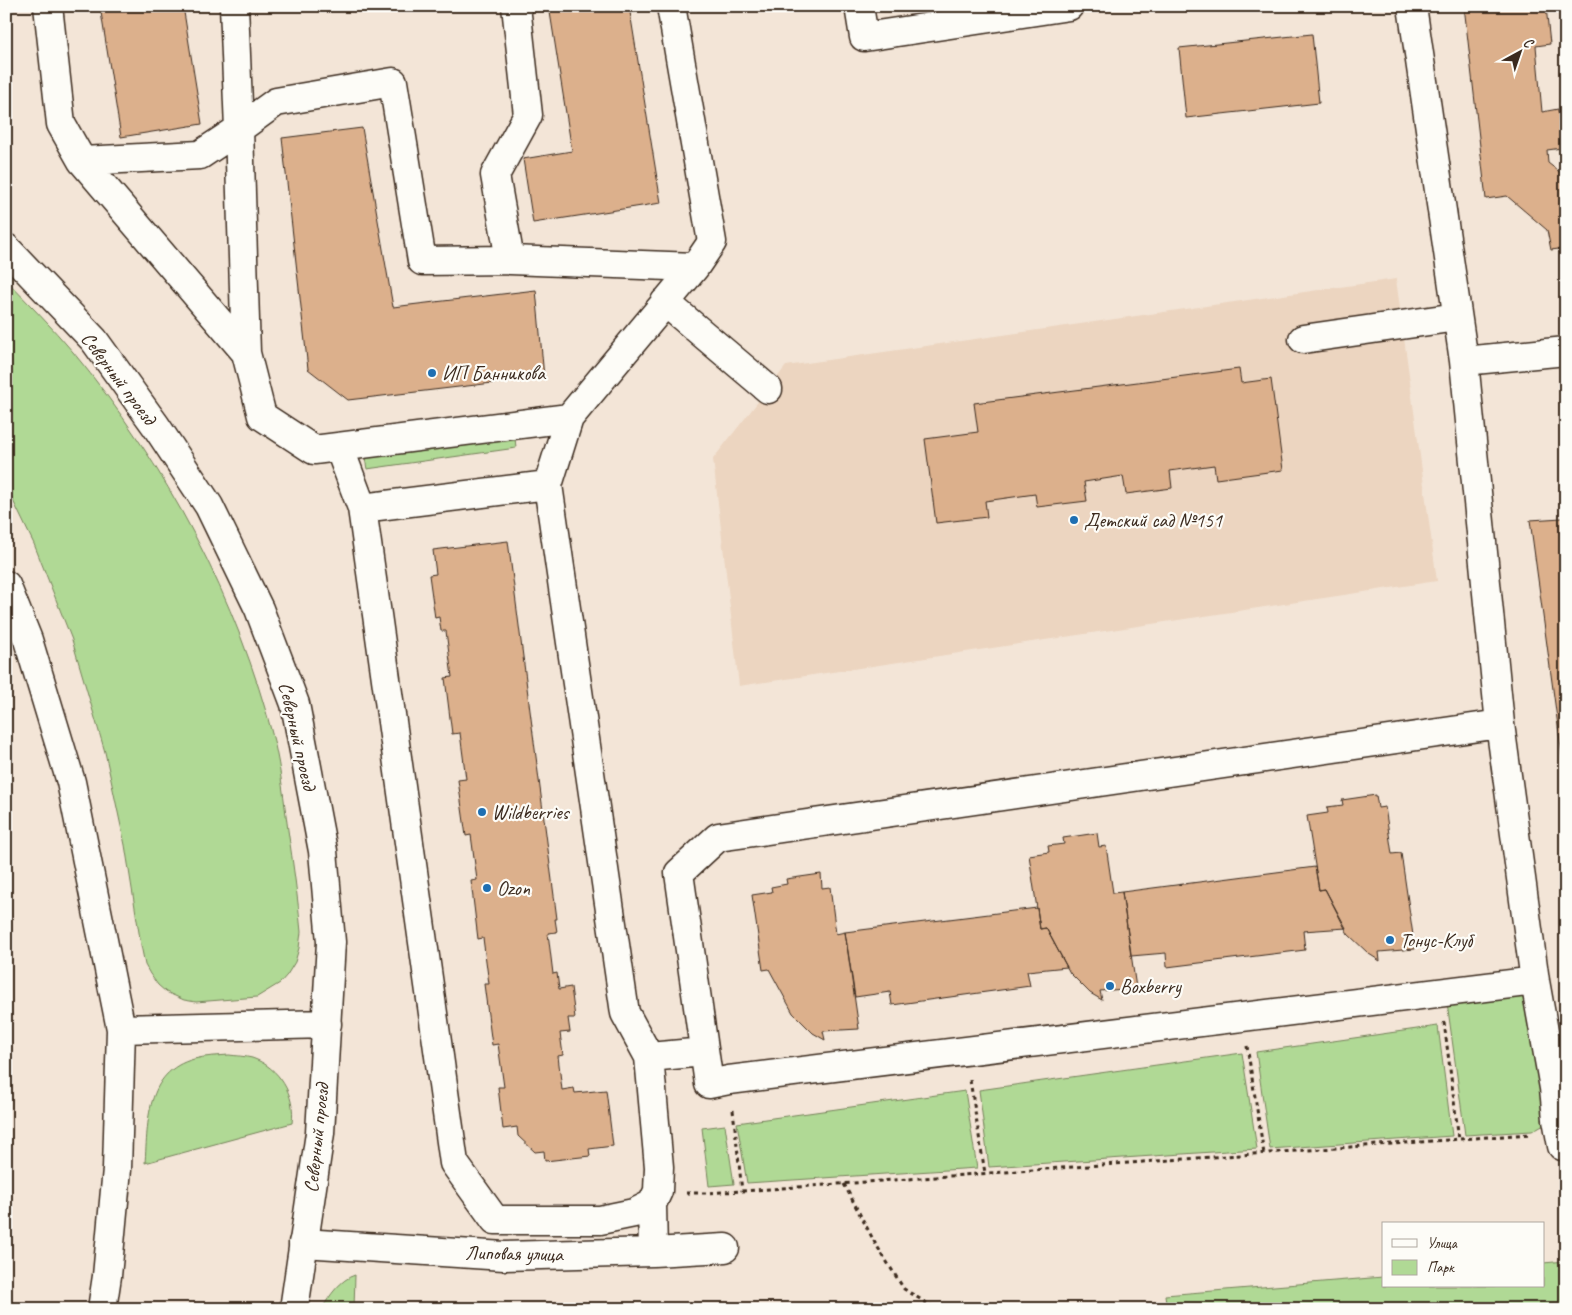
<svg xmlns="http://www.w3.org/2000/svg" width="1572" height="1315" font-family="Caveat,sans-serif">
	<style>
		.built { fill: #ecd5c0 }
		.green { fill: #b0d995; stroke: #76825a }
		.building { fill: #dcb08c; stroke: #3b2a1e }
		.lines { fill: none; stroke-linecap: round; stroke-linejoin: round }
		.minor-casing { stroke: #3b2a1e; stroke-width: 31 }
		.major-casing { stroke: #3b2a1e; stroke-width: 31 }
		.path { stroke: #3b2a1e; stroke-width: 3; stroke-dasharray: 4 4; stroke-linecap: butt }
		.minor { stroke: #fdfcf7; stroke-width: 28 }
		.major { stroke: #fdfcf7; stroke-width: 28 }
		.poi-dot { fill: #1f6fb2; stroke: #fdfcf7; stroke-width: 2 }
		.labels { text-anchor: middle; stroke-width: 4.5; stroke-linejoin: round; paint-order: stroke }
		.poi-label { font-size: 20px; fill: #3b2a1e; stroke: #fdfcf7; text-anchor: start }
		.street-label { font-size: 20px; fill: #3b2a1e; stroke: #fdfcf7 }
	</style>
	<rect width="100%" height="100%" fill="#f3e5d7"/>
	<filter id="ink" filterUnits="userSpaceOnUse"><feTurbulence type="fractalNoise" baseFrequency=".02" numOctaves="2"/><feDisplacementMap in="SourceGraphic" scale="10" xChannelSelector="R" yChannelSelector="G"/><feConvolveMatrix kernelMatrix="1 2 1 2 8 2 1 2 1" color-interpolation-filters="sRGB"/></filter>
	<g filter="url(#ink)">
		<!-- built -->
		<path class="built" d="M1396,279L1437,581L739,686L713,459L786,366Z"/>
		<!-- green -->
		<path class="green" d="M6,280C28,303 52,327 73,352C166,465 238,599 274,741C281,770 284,801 288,830C293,864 298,898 301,932L299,948L295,962L287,975L280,983L257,997L196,1002L184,1000L166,992L158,985L150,974L145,965L141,945L125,845L105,752L72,640L34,544L6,486Z
			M515,438L516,448L367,469L365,458Z
			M1516,994L1526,999L1532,1008L1544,1124L1532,1131L1465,1135L1447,1002Z
			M1438,1026L1452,1136L1270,1149L1256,1052Z
			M1242,1053L1257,1149L989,1167L979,1090Z
			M229,1055C237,1056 244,1056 252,1058C279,1067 296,1095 292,1123L145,1163C148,1123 145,1072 194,1059C205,1056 217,1056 229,1055Z
			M965,1091L977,1168L747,1183L737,1123Z
			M725,1125L734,1184L709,1186L702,1128Z
			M1566,1261V1309H1167L1165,1295L1383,1277V1286H1543V1263Z
			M355,1275L354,1309H322C329,1296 341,1279 355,1275Z"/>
		<!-- building -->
		<path class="building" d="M100,6H183L202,124L121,137Z
			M549,6H629L661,203L533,223L523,159L572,151Z
			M1464,6H1531L1532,9L1546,7L1550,44L1536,46L1542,112L1558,109L1562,148L1547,150L1548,163L1566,177V248L1551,250L1547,230L1507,196L1486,199Z
			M1312,34L1319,103L1186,118L1179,48Z
			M362,128L393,307L536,290L544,377L348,400L308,369L282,138Z
			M1239,369L1241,383L1271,379L1283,470L1216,479L1214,465L1170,471L1172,488L1126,494L1123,476L1084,482L1087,501L1037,507L1035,494L985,501L987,517L936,523L925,439L978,432L974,403Z
			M1566,512V785L1530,520L1562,518Z
			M508,541L557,919H555L557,932L548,933L553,974L557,973L559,989L571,987L575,1018H568L570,1032L560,1033L563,1055L558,1056L562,1090L574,1088L575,1093L606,1090L613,1146L589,1149L590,1156L545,1161L544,1151L535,1152L518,1136L517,1127L503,1129L498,1087H504L498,1044L492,1045L484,984H489L483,938L478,939L471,881L477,880L471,835L466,836L458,780L466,779L460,733L452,734L445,678L452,677L446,631H441L439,617L435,618L429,575L436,574L433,550Z
			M1376,795L1378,808L1385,807L1392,854L1401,853L1415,949L1379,952L1380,961L1369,954L1348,934L1325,889L1319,890L1307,816L1328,813L1327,807L1343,805L1342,800Z
			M1097,833L1099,847L1106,846L1113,893L1122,892L1136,988L1100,991L1102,1000L1090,993L1070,973L1046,928L1040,929L1029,855L1049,852L1048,846L1064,844L1063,838Z
			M1315,867L1319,890L1325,889L1346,928L1303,931L1305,950L1167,967L1166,953L1131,956L1122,892Z
			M821,874L822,888L830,887L836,934L845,932L859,1029L823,1031L825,1040L813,1033L793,1013L769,969L763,970L752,895L772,892L771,887L787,884L786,879Z
			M1037,908L1040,929L1046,928L1067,967L1027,971L1030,986L892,1005L890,992L855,997L845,932Z"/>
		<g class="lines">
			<defs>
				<path id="minor" d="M48,6L61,124L82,161L200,155L239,129L234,6
					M516,6L528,115L495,175L510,260L695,267L712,242L671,6
					M859,6L864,37L1069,6
					M1412,6L1464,361L1500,724
					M82,161L246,353L262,416L314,450L569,418L695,267
					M665,302L768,389
					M1303,339L1457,317
					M246,353L239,129L276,102L393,82L422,261L510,260
					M1464,361L1566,351
					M339,447L362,508L454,1163L495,1220H600L634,1213L652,1204L658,1191L659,1167L649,1057L625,1013L548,485L569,418
					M362,508L548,485
					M1535,981L729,1080L709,1084L679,873L718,837L1500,724L1535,981L1554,1088L1557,1119L1562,1146L1566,1145
					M649,1057L704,1052
					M652,1204L653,1252
					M303,1243L504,1256L653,1252L725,1248"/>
				<path id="major" d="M6,248L94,340L156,426L209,506L259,609L295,704L323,851L331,942L320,1133L294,1309
					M6,585L28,640L71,782L121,1029L117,1169L107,1276L102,1309
					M121,1029L327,1024"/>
			</defs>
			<!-- minor casing -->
			<use href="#minor" class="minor-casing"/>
			<!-- major casing -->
			<use href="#major" class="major-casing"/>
			<!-- path -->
			<path class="path" d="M1444,1022L1459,1140
				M1247,1046L1264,1154
				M970,1080L985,1173
				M733,1110L742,1191
				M844,1184L875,1243L904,1289L936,1309
				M686,1193H705L742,1191L1530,1134"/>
			<!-- minor -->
			<use href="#minor" class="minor"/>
			<!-- major -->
			<use href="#major" class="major"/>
		</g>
	</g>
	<!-- markers -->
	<g class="poi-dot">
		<circle cx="432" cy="373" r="5"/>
		<circle cx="1074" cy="520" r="5"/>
		<circle cx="482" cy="812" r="5"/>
		<circle cx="487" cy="888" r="5"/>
		<circle cx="1390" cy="940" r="5"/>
		<circle cx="1110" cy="986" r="5"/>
	</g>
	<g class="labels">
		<!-- poi labels -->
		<g class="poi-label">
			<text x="442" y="380">ИП Банникова</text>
			<text x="1084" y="527">Детский сад №151</text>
			<text x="492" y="819">Wildberries</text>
			<text x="497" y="895">Ozon</text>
			<text x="1400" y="947">Тонус-Клуб</text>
			<text x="1120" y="993">Boxberry</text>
		</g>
		<!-- street labels -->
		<g class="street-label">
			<text transform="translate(119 378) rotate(53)" y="7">Северный проезд</text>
			<text transform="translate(298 736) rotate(77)" y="7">Северный проезд</text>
			<text transform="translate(316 1138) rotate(-84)" y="7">Северный проезд</text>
			<text transform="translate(514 1253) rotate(1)" y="7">Липовая улица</text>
		</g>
	</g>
	<!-- margin -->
	<rect width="1572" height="1315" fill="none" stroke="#fdfcf7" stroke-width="25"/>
	<rect x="12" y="12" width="1547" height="1290" fill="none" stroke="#3b2a1e" stroke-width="2" filter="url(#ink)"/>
	<!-- legend -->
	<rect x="1382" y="1222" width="162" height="65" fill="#fdfcf7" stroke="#afa8a0"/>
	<rect x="1392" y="1239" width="25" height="8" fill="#fdfcf7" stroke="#afa8a0"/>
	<text x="1427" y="1248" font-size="15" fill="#3b2a1e">Улица</text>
	<rect x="1392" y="1260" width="25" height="15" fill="#b0d995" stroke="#afa8a0"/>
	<text x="1427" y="1272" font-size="15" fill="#3b2a1e">Парк</text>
	<!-- north arrow -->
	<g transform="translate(1520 52) rotate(40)" stroke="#fdfcf7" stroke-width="4" paint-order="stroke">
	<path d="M0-4L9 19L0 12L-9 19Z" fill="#3b2a1e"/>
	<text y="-8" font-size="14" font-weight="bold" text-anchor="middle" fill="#3b2a1e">С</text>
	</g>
</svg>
